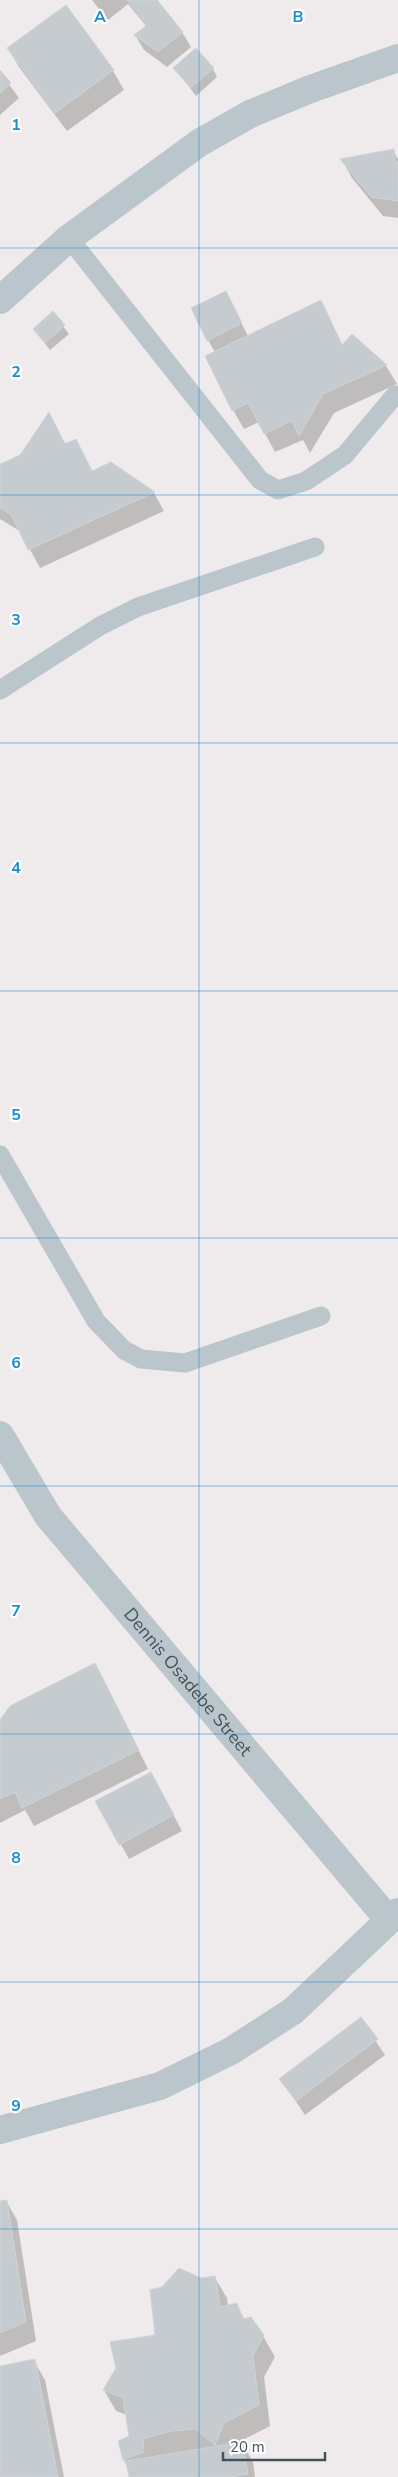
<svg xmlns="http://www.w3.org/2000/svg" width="398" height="2477" font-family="'Nunito Sans',sans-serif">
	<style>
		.shadow { fill: #0003 }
		.building { fill: #c5cbcf; stroke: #cfd3d8 }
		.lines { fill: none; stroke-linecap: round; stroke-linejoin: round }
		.service { stroke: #bac6cb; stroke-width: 19 }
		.minor { stroke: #bac6cb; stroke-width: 28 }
		.grid { fill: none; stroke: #1a8dd5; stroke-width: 1; stroke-opacity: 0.55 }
		.labels { text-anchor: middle; stroke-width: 4.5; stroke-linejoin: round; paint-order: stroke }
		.street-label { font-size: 18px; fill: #445359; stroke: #fff }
		.grid-label { font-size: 16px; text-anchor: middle; font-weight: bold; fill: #1a8dd5; stroke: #fff; stroke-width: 4.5; stroke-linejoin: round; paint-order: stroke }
	</style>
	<rect width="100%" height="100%" fill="#efebec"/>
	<!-- shadow -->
	<path class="shadow" d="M92,0H155L182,32L191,47L167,67L144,50L135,35L147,27L128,4L108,20Z
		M66,6L113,71L124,90L67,131L19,67L8,48Z
		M175,68L213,69L217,77L196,96Z
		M0,72L19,98L0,115Z
		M393,150L398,159V218L383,216L352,178L342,160Z
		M226,293L248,336L320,302L343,346L352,336L386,366L397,384L334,413L310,453L303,440L275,452L259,422L244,429L233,410L215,352L208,340Z
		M53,313L69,334L50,350L34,329Z
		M76,440L93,472L111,463L154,493L164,511L40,568L20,531L0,519V465L21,456Z
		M105,1683L148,1769L34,1826L25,1810L0,1823V1722Z
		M159,1788L182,1831L129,1859L97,1801Z
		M361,2019L385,2055L305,2115L281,2079Z
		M6,2201L17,2220L36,2341L0,2356V2202Z
		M215,2278L227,2298L228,2306L236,2304L245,2320L263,2336L275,2357L264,2377L270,2426L235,2444L242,2443L253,2462L255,2477H130L124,2459L130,2437L127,2415L116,2411L104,2390L157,2336L201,2279Z
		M34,2361L45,2380L64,2477H0V2368Z"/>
	<!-- building -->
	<path class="building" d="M127,0H157L183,32L158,52L134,35L147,25Z
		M66,5L114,70L55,113L7,48Z
		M196,48L214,68L191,88L173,68Z
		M0,70L11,83L0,93Z
		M394,149L396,163L398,162V201L371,197L340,159Z
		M226,291L242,323L207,341L191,308Z
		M321,300L342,345L352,334L387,365L323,394L299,436L292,421L264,434L248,403L232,411L205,356Z
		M53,311L65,325L45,343L33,329Z
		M49,412L65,444L76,439L92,471L111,462L155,492L28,550L11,514L0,508V464L20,455Z
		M95,1663L139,1750L22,1808L15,1792L0,1799V1720L10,1706Z
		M151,1772L174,1815L119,1845L95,1801Z
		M361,2017L378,2039L296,2101L279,2079Z
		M7,2200L26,2322L0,2333V2201Z
		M179,2268L201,2278L215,2276L220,2307L237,2303L243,2319L251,2317L264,2335L253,2356L259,2405L224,2423L215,2445L195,2429L171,2431L143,2439L144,2452L123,2460L118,2441L129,2436L123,2398L103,2390L116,2368L110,2342L155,2335L150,2290L162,2287Z
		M35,2359L58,2477H0V2366Z
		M242,2442L248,2474L232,2477H129L126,2461Z"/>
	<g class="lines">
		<!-- service -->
		<path class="service" d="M69,238L260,480L278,490L306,481L345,455L395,395
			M0,690L100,626L138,607L315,547
			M0,1155L96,1321L124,1350L141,1359L185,1363L321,1316"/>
		<!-- minor -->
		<g class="minor">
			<path d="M0,300L69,238L199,143L250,114L308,90L398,58"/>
			<path id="s1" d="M0,1435L48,1516L388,1919"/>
			<path d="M0,2130L160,2086L231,2051L293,2011L398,1912"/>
		</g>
	</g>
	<!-- grid -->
	<path class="grid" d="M199,0V2477M0,248H398M0,495H398M0,743H398M0,991H398M0,1238H398M0,1486H398M0,1734H398M0,1982H398M0,2229H398"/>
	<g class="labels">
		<!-- street labels -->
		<g class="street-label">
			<text dy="6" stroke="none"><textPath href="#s1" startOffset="311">Dennis Osadebe Street</textPath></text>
		</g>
	</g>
	<g class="grid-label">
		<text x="100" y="22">A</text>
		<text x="298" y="22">B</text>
		<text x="16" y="130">1</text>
		<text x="16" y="377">2</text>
		<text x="16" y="625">3</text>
		<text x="16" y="873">4</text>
		<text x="16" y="1120">5</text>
		<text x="16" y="1368">6</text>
		<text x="16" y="1616">7</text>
		<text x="16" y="1863">8</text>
		<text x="16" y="2111">9</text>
	</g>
	<!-- scale -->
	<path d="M223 2452v8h102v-8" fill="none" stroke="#445359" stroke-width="2.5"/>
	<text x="230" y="2452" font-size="15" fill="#445359" stroke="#ffffff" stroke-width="4" paint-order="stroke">20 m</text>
</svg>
